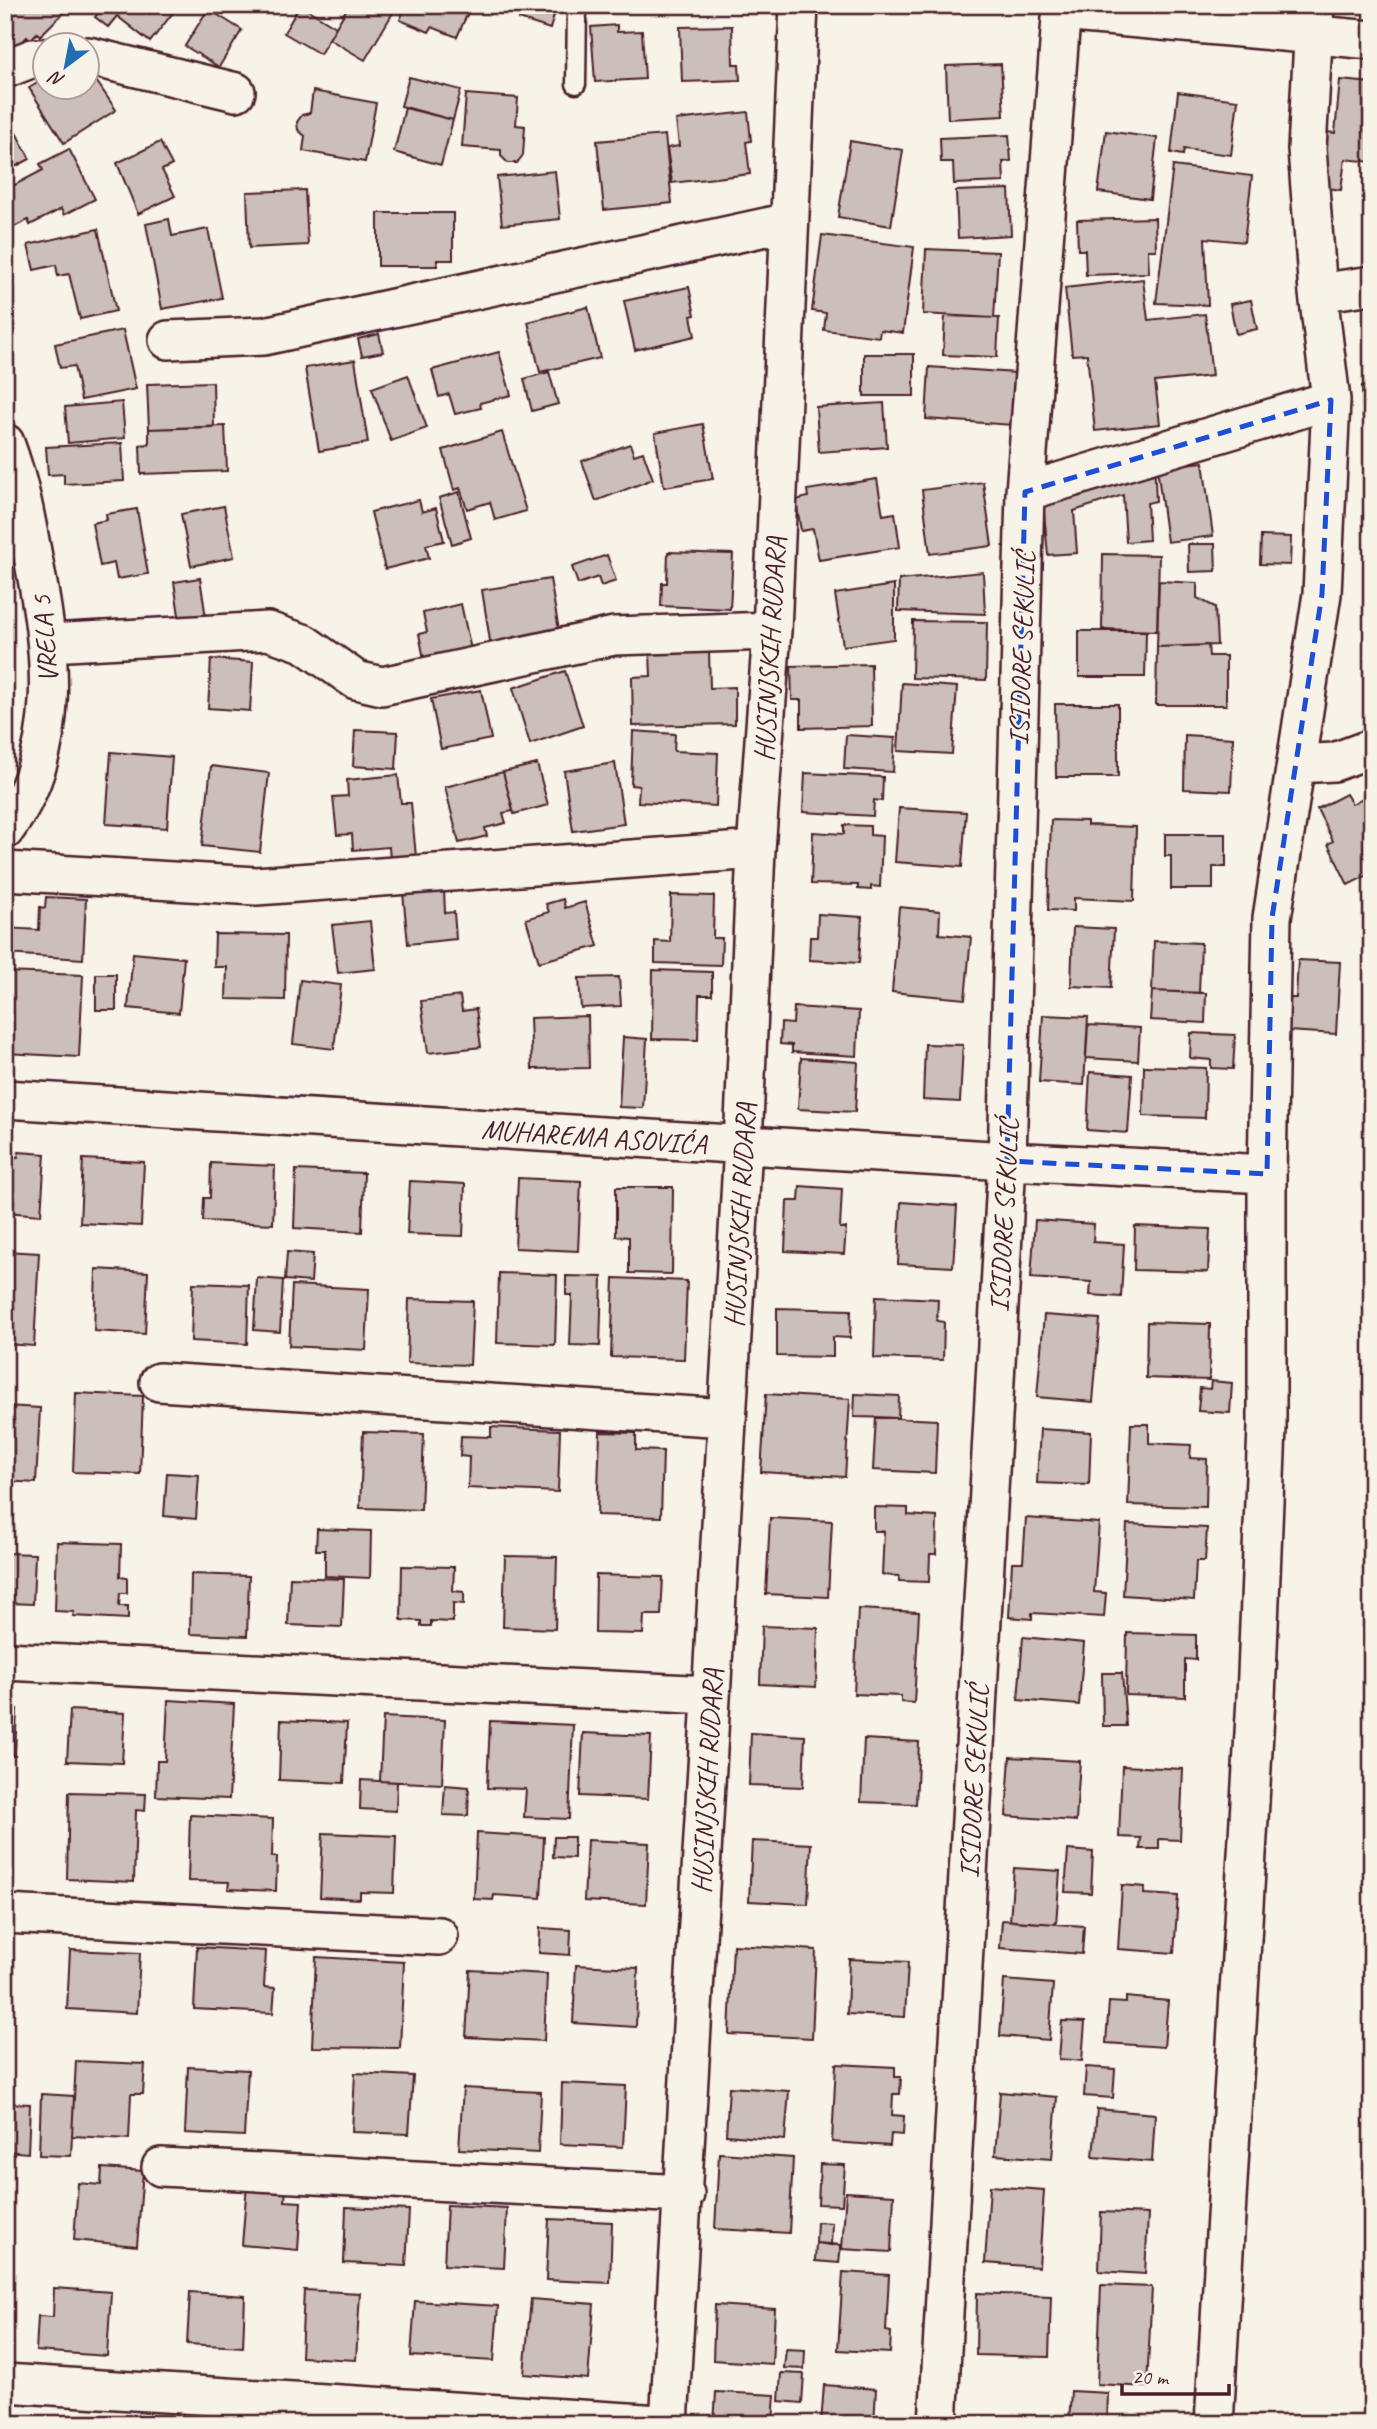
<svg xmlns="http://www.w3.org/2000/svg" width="1377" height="2429" font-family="Caveat,sans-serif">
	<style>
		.building { fill: #ccbfb9; stroke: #4a1f2b; stroke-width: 2 }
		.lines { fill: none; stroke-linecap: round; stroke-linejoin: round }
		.lane-casing { stroke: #4a1f2b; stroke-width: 23 }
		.street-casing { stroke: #4a1f2b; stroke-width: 42 }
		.lane { stroke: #f7f3e8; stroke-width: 18 }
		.street { stroke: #f7f3e8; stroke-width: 37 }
		.marked { fill: none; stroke: #1d4ed8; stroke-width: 5; stroke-dasharray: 14 9; stroke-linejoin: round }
		.labels { text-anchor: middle; stroke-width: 5; stroke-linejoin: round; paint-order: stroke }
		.street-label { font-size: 28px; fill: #4a1f2b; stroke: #f7f3e8 }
	</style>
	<rect width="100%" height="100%" fill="#f7f3e8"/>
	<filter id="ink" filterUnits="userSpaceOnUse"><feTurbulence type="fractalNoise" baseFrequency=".0143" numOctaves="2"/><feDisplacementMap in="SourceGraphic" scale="14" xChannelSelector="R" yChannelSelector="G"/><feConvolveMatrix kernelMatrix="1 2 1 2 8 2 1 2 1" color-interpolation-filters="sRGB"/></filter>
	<g filter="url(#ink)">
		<!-- building -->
		<path class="building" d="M9,5H71L40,36L37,33L30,40L27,37L10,54L5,50V9Z
			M104,5H179L150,42L117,16L108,27L95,17Z
			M300,5L336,27L320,54L284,33Z
			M349,5H383L394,11L365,60L329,39Z
			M406,5H464L470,8L457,37L432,27L429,32L400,20Z
			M523,5H557L550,29L519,19Z
			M208,9L242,30L219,67L185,46Z
			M617,25V32L642,31L645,79L595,82L591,27Z
			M732,26L733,64H739L740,80L682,82L680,27Z
			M1001,64L1004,116L948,119L946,66Z
			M409,77L461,90L453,120L401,106Z
			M46,78V88H75L77,90L88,88V83L95,79L116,110L64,143L29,88Z
			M1340,80L1372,83V162L1345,159L1341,190L1321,187L1317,131L1335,133Z
			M313,91L376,103L365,162L303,151L305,136L298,130L297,122L302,115L310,113Z
			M1178,92L1238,100L1231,155L1184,149L1183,155L1171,153Z
			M466,94L518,98L516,125L525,126L523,155L517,163H508L501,156V150L462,147Z
			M405,108L453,120L441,165L394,152Z
			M748,112L751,141L746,142L750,174L672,183L667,148L679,146L676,120Z
			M13,127L30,159L5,172V131Z
			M1106,131L1157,138L1150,199L1098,192Z
			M665,135L672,203L604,210L597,141Z
			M1009,135L1011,161L1003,162L1004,182L954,184L953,162H941L940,138Z
			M850,141L903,150L891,226L838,217Z
			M160,142L172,165L162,170L175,196L138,214L117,163Z
			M69,149L95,199L64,215L61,209L30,225L28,220L12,228L5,216V190L43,170L40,164Z
			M1173,166L1252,176L1244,242L1205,238L1208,305L1156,303Z
			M555,171L560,219L502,225L497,177Z
			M1009,189L1011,235L958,238L956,191Z
			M305,190L308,245L249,248L247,192Z
			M378,213H453V260H437V266H378Z
			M1155,218L1156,250H1148L1149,273L1086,275L1085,250H1078L1077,220Z
			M169,219L172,236L208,229L222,298L162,309L146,224Z
			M98,229L116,311L80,319L69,274L58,276L56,265L34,270L28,245Z
			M822,235L914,247L903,333L880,330L879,337L824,330L826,313L812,311Z
			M926,249L998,252L994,318L923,314Z
			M1143,279L1148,320L1205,314L1212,376L1155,382L1160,424L1095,431L1087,354L1072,355L1065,288Z
			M689,287L695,315L691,316L695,336L635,350L624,301Z
			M1251,300L1257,329L1236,334L1230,304Z
			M588,307L600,358L540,372L528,322Z
			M945,316L999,318L997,357L943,355Z
			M123,330L136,389L81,400L74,366L60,368L55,344Z
			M379,334L383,352L362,356L358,339Z
			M499,352L511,395L480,403L481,408L455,414L449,394L439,397L432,370Z
			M864,354H914V396H864Z
			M355,360L368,443L319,451L305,368Z
			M929,367L1016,373L1013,425L926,419Z
			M549,372L558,404L532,411L524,379Z
			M408,375L427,428L391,441L372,388Z
			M213,382L214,427L149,429L147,384Z
			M1362,386H1372V417H1363Z
			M122,402L125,438L68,443L65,407Z
			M884,403L887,447L819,452L816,407Z
			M703,424L713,479L664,487L655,433Z
			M225,426L227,471L141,474L140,445L149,444V429Z
			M502,432L526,511L495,520L490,502L467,509L460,488L454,490L443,450Z
			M122,443L124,481L64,484V474L48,475L46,447Z
			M630,444L634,455L643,452L653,479L596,501L582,461Z
			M1154,459L1156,501L1147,503L1149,540L1126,542L1123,495L1074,511L1077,553L1048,555L1042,491Z
			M1203,462L1213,536L1167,542L1157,467Z
			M877,479L883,515L895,513L900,547L819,560L813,529L801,531L796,500L808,497L807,490Z
			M983,482L992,546L930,554L922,490Z
			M459,492L471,538L452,544L439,498Z
			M419,500L422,512L436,508L444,541L426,545L429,558L385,569L371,512Z
			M224,506L234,557L191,566L181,514Z
			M137,509L148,574L117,579L114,563L100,566L92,523L107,520L106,514Z
			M1261,536L1291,537L1290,565L1260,564Z
			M1188,544H1215L1216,571L1189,572Z
			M668,552L733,554L730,609L661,606L662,583H667Z
			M1103,554L1159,555L1157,631L1102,629Z
			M607,555L616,581L601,586L598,577L578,584L572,567Z
			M983,572L985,614L898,611L899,580Z
			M200,578L206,618L180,622L174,582Z
			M550,579L560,636L491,647L482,590Z
			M1159,581L1197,583V598L1215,607L1217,645L1157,647Z
			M894,585V639L843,646L835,594Z
			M461,604L473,659L426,669L419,634L427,632L423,613Z
			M913,621L987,622L986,680L912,678Z
			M1079,631H1146L1145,677H1079Z
			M1208,645L1209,656H1226V705H1156L1157,647Z
			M709,651L710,688L735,687V724L633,726L632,677L651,676L650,653Z
			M211,659L253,662L250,711L208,708Z
			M871,664L872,726L801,728V700H792L791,666Z
			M565,671L583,726L530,744L513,688Z
			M902,683L957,687L952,754L898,751Z
			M481,690L491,739L441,749L431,699Z
			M1055,704H1118V777H1056Z
			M355,730L398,732L396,769L353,766Z
			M633,731L675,734L674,751L718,753L716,806L638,802L639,786L631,785Z
			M846,735L895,738L893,772L844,769Z
			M1185,735L1233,738L1231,791L1184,789Z
			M111,752L172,757L167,828L106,824Z
			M615,763L624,824L573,831L564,771Z
			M537,764L548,805L514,814L503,772Z
			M211,766L269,773L260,852L202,846Z
			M503,772L513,811L503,813L506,823L485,828L487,836L459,843L445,787Z
			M805,773L883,777L882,801L874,800L873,816L803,812Z
			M398,775L401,803H411L416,857L390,859L389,847L353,850L352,834L337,835L333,797L348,796L347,780Z
			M1346,794L1352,804L1368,795L1372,803V873L1348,885L1328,844L1333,841L1317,809Z
			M899,808L966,812L962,867L895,862Z
			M1051,820L1087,821V825L1136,827L1134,901L1074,898V911L1048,910Z
			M844,825L870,826V835L882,836L880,887L871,886V890L858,889V885L811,884L813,832L844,834Z
			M1165,834H1226V867H1213V889H1171V856H1165Z
			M444,890L445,913L454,912L456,939L408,944L403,893Z
			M671,895L714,896L713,938H722L721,965L655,963V941L670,942Z
			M46,897L86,899L83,959L5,954V928L39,930L40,907L45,908Z
			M563,899L565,908L585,902L598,946L539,962L526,919L549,912L546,904Z
			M899,907L940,911L939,934L971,937L965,999L892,992Z
			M818,914L862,917L859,963L809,960L810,937H817Z
			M370,921L375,969L338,973L332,925Z
			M1073,927L1114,929L1111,988L1071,986Z
			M215,934L286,935L285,1000L226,999L227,967H214Z
			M1154,941L1201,943L1199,993L1152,991Z
			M133,953L184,958L179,1013L128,1008Z
			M1298,960L1340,962L1336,1034L1288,1031L1290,998H1296Z
			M653,970L712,972V995H699L698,1040L652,1039Z
			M5,972L83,975L79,1057L5,1053Z
			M96,974H116V1010H96Z
			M619,977L621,1006L581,1008L579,978Z
			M300,980L341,985L334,1049L293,1044Z
			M1152,991L1206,993L1205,1023L1150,1020Z
			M460,996L462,1011L476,1009L481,1047L428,1053L421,1001Z
			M794,1007L859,1011L857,1056L792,1052V1045L780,1044L781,1023L793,1024Z
			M1043,1015L1088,1017L1084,1085L1039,1082Z
			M588,1016L589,1068L532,1069L530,1018Z
			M1088,1025L1140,1028L1138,1061L1086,1058Z
			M1191,1033L1235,1035L1233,1069L1211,1068V1060L1190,1058Z
			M623,1037L647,1039L643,1108L619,1107Z
			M925,1044L963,1045L960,1102L923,1100Z
			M801,1058L858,1062L855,1112L798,1109Z
			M1144,1066L1206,1068L1205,1118L1143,1116Z
			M1090,1072L1132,1075L1128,1133L1087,1130Z
			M19,1152L45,1154L41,1215L5,1212V1156L18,1157Z
			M83,1159L144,1162L141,1226L80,1223Z
			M211,1163L275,1166L273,1224L203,1221L204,1198H210Z
			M296,1170L364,1173L362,1232L294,1228Z
			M518,1178L581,1181L578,1251L515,1248Z
			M410,1181L465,1184L463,1236L407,1234Z
			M800,1186L842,1189L840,1228H846L844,1254L785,1251L787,1201H799Z
			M616,1187H673L672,1274L629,1273V1237L616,1236Z
			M901,1202L957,1206L953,1267L898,1264Z
			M1035,1220L1094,1224L1093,1242L1124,1244L1121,1297L1090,1295L1091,1282L1031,1278Z
			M1135,1226L1210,1229L1208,1272L1134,1270Z
			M5,1251L39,1253L34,1346L5,1344Z
			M287,1252L313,1254L311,1282L285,1280Z
			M96,1269L148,1272L145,1334L94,1331Z
			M499,1273L557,1275L555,1345L497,1343Z
			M566,1276L602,1277L600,1346L570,1345L572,1295H566Z
			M257,1278L283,1280L280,1332L254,1330Z
			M614,1278L687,1281L684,1359L611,1357Z
			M193,1283L249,1285L247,1344L191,1341Z
			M292,1285L369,1289L366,1350L289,1346Z
			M876,1296L938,1299L937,1321L944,1322L943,1360L874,1358Z
			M409,1299L473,1301L470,1365L407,1363Z
			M777,1308L851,1310L850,1338L833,1337V1357L777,1356Z
			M1044,1315L1100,1319L1093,1402L1037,1397Z
			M1147,1322L1210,1324L1209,1380L1146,1378Z
			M1211,1381L1232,1383L1230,1413L1198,1411L1200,1388L1210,1389Z
			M76,1393L143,1396L140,1474L73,1472Z
			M766,1394L850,1399L845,1477L761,1472Z
			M855,1394L899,1396L898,1418L854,1417Z
			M5,1406L40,1408L36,1483L5,1481Z
			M876,1417L937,1420L935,1473L873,1470Z
			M1131,1424H1149V1443L1191,1445L1190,1458L1207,1459L1206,1507L1128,1505Z
			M491,1427L560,1430L558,1492L468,1488L469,1457L460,1456L461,1436L491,1437Z
			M1040,1429L1091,1432L1089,1485L1037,1483Z
			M363,1432L424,1434L421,1510L360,1508Z
			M600,1432L636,1433V1450L663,1451L661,1517L597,1515Z
			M167,1473L199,1475L196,1519L164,1516Z
			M874,1507L908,1508V1515L937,1517L936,1554H930L929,1582L899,1581V1576L882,1575L884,1531H874Z
			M770,1518L832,1521L828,1597L766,1594Z
			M1026,1518L1099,1523L1094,1592L1106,1593L1104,1617L1032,1613V1619L1009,1617L1012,1562H1023Z
			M1127,1524L1207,1528L1205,1561H1196L1194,1600L1123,1595Z
			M317,1529L371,1531L370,1578L325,1576V1550H316Z
			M57,1542L121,1544L120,1577L127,1578V1593H120L119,1606H128V1619L73,1616L74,1612L55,1611Z
			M5,1553L35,1554L33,1604L9,1603V1614H5Z
			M505,1556L557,1557L555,1629L503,1627Z
			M402,1566L454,1567L453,1591L464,1592V1604L453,1603V1622L431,1621V1626H421V1621L401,1620Z
			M191,1574L249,1576L247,1636L190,1634Z
			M596,1575L663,1577L661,1615H644L643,1634L595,1633Z
			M290,1577L344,1579L342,1627L288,1625Z
			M858,1609L919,1612L914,1703L901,1702V1696L854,1694Z
			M762,1626L818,1628L816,1687L760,1684Z
			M1127,1633L1196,1635V1660L1185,1659V1697L1126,1695Z
			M1023,1637L1084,1643L1079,1705L1018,1700Z
			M1102,1673H1122L1126,1726H1103Z
			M168,1700L234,1704L229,1799L156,1796L157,1761H165Z
			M5,1709H17L15,1756H5Z
			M70,1710L125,1713L122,1763L67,1761Z
			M383,1717L445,1720L442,1784L380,1781Z
			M281,1720L347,1723L344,1783L279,1780Z
			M490,1721L573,1725L569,1819L524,1817L526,1789L487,1788Z
			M583,1733L651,1736L648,1799L580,1796Z
			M751,1733L805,1736L803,1787L749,1785Z
			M864,1739L919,1742L916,1804L861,1802Z
			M1010,1757L1080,1761L1076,1821L1006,1816Z
			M1122,1766L1183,1769L1180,1840L1159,1839V1849H1140L1141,1838L1119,1837Z
			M361,1780L397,1782L396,1811L360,1809Z
			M445,1785L469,1787L468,1816L443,1815Z
			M69,1792L146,1794L145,1811L136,1810L134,1882L67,1879Z
			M5,1815L13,1816L11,1870H5Z
			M190,1815L273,1819L272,1857H277L276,1891L228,1889L229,1882L188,1881Z
			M323,1833L396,1836L394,1893L360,1892V1899L320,1897Z
			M477,1833L544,1837L541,1898L494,1895L493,1900L474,1899Z
			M554,1837H574V1858L553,1857Z
			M587,1840L649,1843L646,1904L584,1901Z
			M752,1841L811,1844L808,1904L749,1901Z
			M1068,1850L1093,1852L1091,1893L1065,1892Z
			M1014,1868L1060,1871L1056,1924L1010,1921Z
			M1122,1885L1145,1887L1144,1894L1178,1896L1174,1953L1118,1949Z
			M1002,1920L1084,1926L1082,1954L1000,1948Z
			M540,1928L571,1930L570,1955L539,1953Z
			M733,1945L816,1950L812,2038L729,2034Z
			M197,1947L266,1951L264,1987L275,1988L273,2013L194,2009Z
			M5,1949H10L8,2000H5Z
			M70,1950L140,1953L137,2013L67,2009Z
			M316,1957L404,1962L400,2048L312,2047Z
			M849,1959L908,1962L905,2017L847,2014Z
			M576,1965L638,1968L636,2027L573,2023Z
			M470,1970L547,1974L544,2041L466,2037Z
			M1004,1980L1053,1984L1049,2040L1000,2036Z
			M1126,1997L1168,2001L1164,2047L1106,2043L1109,2002L1126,2003Z
			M1062,2021L1085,2022L1082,2061L1059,2059Z
			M76,2061L145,2064L143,2094H131L129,2139L72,2136Z
			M836,2064L895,2067V2077H901L900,2094H893L892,2115L904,2116L903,2135L891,2134L890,2146L832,2142Z
			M188,2067L248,2070L244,2136L185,2133Z
			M1086,2067L1115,2069L1113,2098L1084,2096Z
			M355,2073L413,2076L409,2134L352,2132Z
			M562,2083L626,2086L623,2147L560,2144Z
			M729,2087L789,2091L785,2140L726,2135Z
			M463,2088L541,2092L538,2153L459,2149Z
			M1000,2092L1057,2097L1052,2159L995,2155Z
			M41,2094L74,2096L71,2156L39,2155Z
			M5,2103L30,2104L28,2153L5,2151Z
			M1097,2109L1155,2114L1152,2162L1093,2157Z
			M719,2153L793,2158L789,2233L715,2229Z
			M820,2164L845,2165L842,2205L818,2204Z
			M102,2168L143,2171L137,2246L74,2240L78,2183L101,2185Z
			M247,2184L286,2188L285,2201L301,2202L298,2250L242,2245Z
			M990,2186L1044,2190L1039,2267L985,2263Z
			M846,2192L894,2195L891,2252L842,2249Z
			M447,2205L507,2208L504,2268L444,2265Z
			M346,2207L409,2210L406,2266L344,2263Z
			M1101,2212L1148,2214L1145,2274L1099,2271Z
			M549,2219L612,2222L610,2283L546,2280Z
			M817,2222L832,2223L831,2245L816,2243Z
			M816,2243L841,2245L839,2263L815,2261Z
			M843,2272L889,2275L886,2331L891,2332L890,2353L838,2350Z
			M1101,2285L1152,2287L1147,2387L1097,2384Z
			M54,2288L111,2292L107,2356L36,2351L38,2316L53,2317Z
			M304,2290L360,2293L356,2360L301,2357Z
			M190,2292L245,2296L243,2347L187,2344Z
			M977,2293L1051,2296L1049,2357L976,2355Z
			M531,2299L594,2304L588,2379L524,2374Z
			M415,2301L498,2306L494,2361L411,2356Z
			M715,2305L775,2309L772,2364L713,2360Z
			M786,2349L805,2350L804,2369L784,2368Z
			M781,2373L804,2374L802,2403L779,2401Z
			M824,2385L876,2389L874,2424H821Z
			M1071,2391L1108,2393L1107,2424L1069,2423Z
			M716,2392L775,2395L773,2421L801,2424H714Z"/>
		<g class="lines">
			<defs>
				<path id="lane" d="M576,84L577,5"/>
				<path id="street" d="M1061,12L1372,40
					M88,56L236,92
					M5,69L33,58H46
					M1318,293L1372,285
					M168,340L264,336L789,222
					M5,443C19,480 26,518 33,557C51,649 65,749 5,830
					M1025,492L1331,400
					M49,643L268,631L303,643L356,680L382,686L614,636L772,631
					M1297,764L1334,762L1372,748
					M5,871L256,886L756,850
					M5,1099L1007,1161L1267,1174
					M159,1382L727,1418
					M5,1661L711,1695
					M5,1914L439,1936
					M161,2167L685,2194
					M5,2383L661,2424
					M669,2424L743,1145L756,850L772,631L799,5
					M938,2424L1007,1161L1025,492L1062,5
					M1214,2424L1256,1698L1267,1428V1174L1272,918L1322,594L1331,400L1318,293L1307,149L1315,5"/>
			</defs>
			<!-- lane casing -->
			<use href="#lane" class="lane-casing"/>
			<!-- street casing -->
			<use href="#street" class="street-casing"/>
			<!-- lane -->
			<use href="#lane" class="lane"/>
			<!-- street -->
			<use href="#street" class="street"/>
		</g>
	</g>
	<!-- marked area -->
	<path class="marked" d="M1331,400L1322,594L1272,918L1267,1174L1007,1161L1025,492Z"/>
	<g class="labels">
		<!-- street labels -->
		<g class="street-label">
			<text transform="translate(44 639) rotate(-95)" y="10">VRELA 5</text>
			<text transform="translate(1021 648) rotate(-88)" y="10">ISIDORE SEKULIĆ</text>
			<text transform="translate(769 649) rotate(-87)" y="10">HUSINJSKIH RUDARA</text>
			<text transform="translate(594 1136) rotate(4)" y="10">MUHAREMA ASOVIĆA</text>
			<text transform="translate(739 1215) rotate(-87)" y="10">HUSINJSKIH RUDARA</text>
			<text transform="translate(1003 1215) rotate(-87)" y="10">ISIDORE SEKULIĆ</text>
			<text transform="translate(706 1781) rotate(-87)" y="10">HUSINJSKIH RUDARA</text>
			<text transform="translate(973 1781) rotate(-87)" y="10">ISIDORE SEKULIĆ</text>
		</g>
	</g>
	<!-- margin -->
	<rect width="1377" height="2429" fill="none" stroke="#f7f3e8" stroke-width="28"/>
	<rect x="14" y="14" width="1349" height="2401" fill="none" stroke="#4a1f2b" stroke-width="2.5" filter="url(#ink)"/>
	<!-- north arrow -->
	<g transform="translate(66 66) rotate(212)"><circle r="33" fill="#f7f3e8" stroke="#b29e9c" stroke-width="2"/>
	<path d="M0-5L12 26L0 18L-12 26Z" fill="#1f6fb2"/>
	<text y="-10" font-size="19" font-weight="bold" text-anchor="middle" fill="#4a1f2b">N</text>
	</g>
	<!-- scale -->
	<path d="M1122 2384v10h107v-10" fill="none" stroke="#4a1f2b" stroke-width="3.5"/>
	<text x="1132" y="2384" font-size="21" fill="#4a1f2b" stroke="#f7f3e8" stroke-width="5" paint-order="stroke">20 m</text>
</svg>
